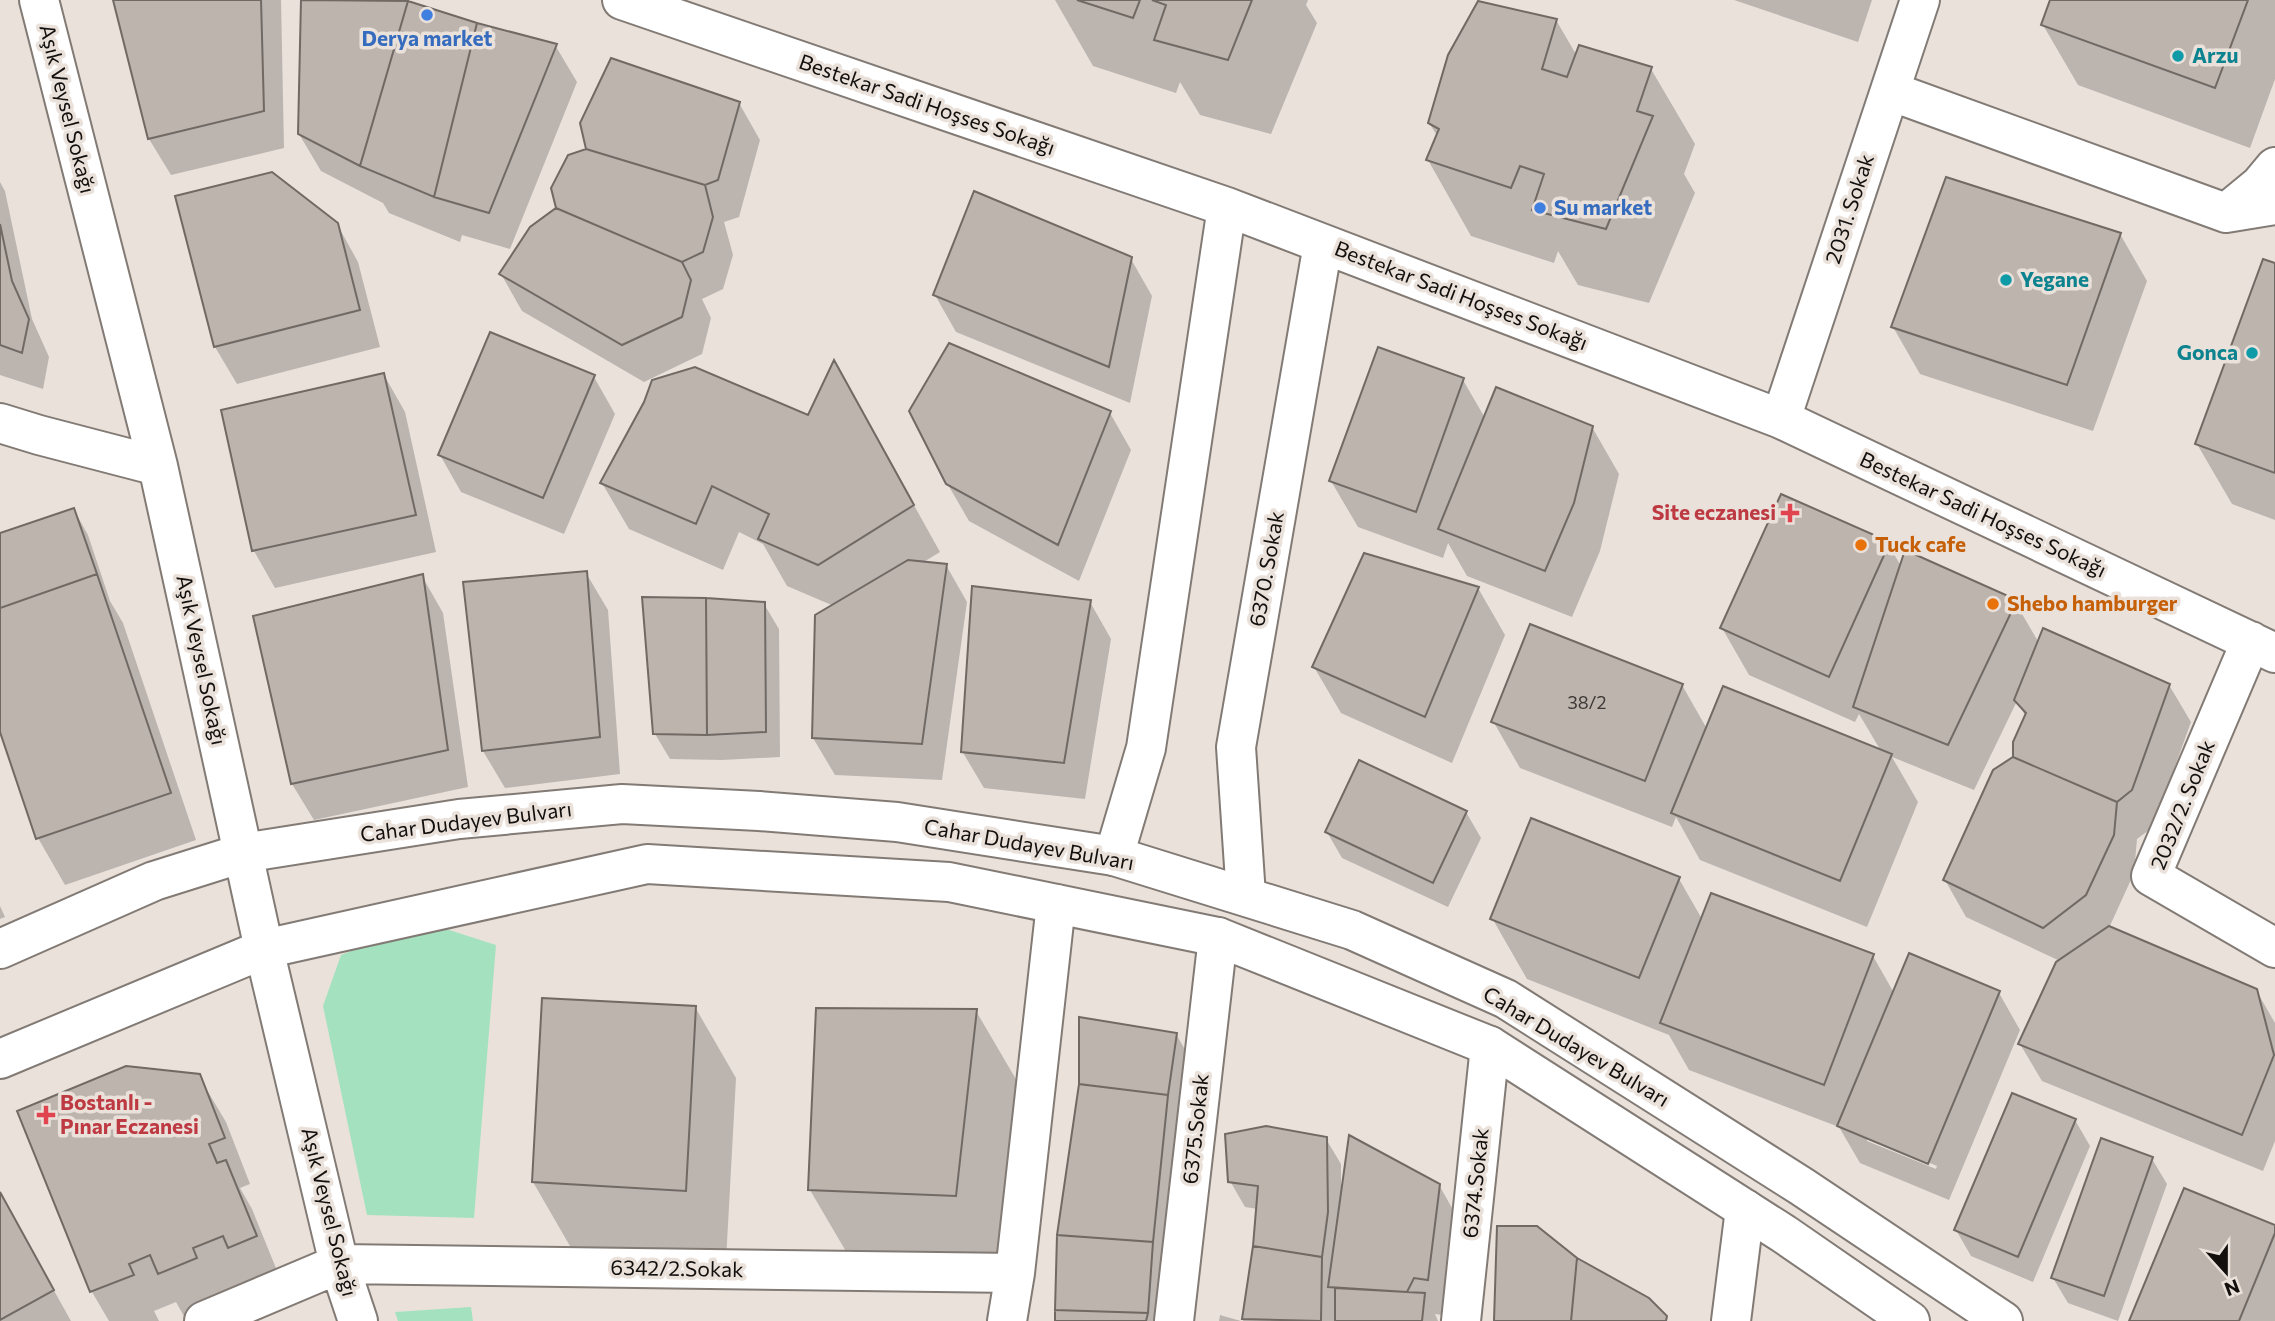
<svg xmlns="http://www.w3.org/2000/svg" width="2275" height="1321" font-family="Commissioner,sans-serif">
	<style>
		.green { fill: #a4e2bf }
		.shadow { fill: #0003; fill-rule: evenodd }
		.building { fill: #bdb4ae; stroke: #716963; stroke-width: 2 }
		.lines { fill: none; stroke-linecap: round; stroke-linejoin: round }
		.minor-casing { stroke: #827a74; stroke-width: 42 }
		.major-casing { stroke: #827a74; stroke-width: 42 }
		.minor { stroke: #fff; stroke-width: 38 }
		.major { stroke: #fff; stroke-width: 38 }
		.shop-dot { fill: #3f7fe0; stroke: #eae1db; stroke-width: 2.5 }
		.culture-dot { fill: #0f9aa8; stroke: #eae1db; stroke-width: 2.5 }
		.health-dot { fill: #e0444e; stroke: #eae1db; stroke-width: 2.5 }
		.food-dot { fill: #e8710a; stroke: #eae1db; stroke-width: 2.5 }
		.labels { text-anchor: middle; stroke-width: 7; stroke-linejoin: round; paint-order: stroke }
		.number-label { font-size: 18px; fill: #3d3835 }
		.shop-label { font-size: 21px; font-weight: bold; fill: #366cbe; stroke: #eae1db }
		.culture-label { font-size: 21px; font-weight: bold; fill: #0d838f; stroke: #eae1db; text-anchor: start }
		.street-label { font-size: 21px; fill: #120f0d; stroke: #eae1db }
		.health-label { font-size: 21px; font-weight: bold; fill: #be3a42; stroke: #eae1db; text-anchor: end }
		.food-label { font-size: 21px; font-weight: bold; fill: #c56008; stroke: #eae1db; text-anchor: start }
	</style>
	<rect width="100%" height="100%" fill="#eae1db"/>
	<!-- green -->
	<path class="green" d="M443,928L496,945L474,1218L367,1215L323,1006L341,955L400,932Z
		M471,1307L473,1321H398L395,1312Z"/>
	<!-- shadow -->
	<path class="shadow" d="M115,0H281L284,148L171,175L149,139Z
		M303,0H401L476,25L555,45L577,82L510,249L462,235L460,242L389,213L383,203L321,171L299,134Z
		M1055,0H1308L1306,5L1317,23L1271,134L1200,115L1180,82L1176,93L1093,66Z
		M1734,0H1872L1858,42Z
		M2052,0H2275V79L2250,148L2078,85L2043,25Z
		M1556,20L1577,56L1651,69L1695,144L1684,174L1695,193L1649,303L1578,285L1558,251L1554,263L1471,236L1428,160L1438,137L1429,123Z
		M739,103L760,140L739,217L724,222L733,255L723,289L702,299L711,318L702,354L644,382L522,311L501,274Z
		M0,182L5,191L32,319L49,357L43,389L0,375Z
		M177,197L337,224L358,262L380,347L237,384L215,347Z
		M2120,234L2147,281L2093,431L1920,374L1893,327Z
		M1131,259L1152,296L1130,403L956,332L935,295Z
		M2275,265V520L2232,504L2197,444Z
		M384,375L405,412L436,552L275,588L254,551L223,412Z
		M594,377L615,414L564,534L461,492L440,455Z
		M1463,380L1485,418L1592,427L1619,474L1600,551L1572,617L1467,576L1448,543L1443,558L1358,527L1331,481Z
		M860,408L940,552L922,563L946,565L967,602L942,780L835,775L813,738L834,606L787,586L763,544L739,532L723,570L629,529L602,483L809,417Z
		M1110,413L1131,450L1079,581L969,521L947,483Z
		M74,510L88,535L110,601L123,623L196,840L65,885L38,838L0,727V535Z
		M1888,544L1901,566L2015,602L2039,643L2169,685L2191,722L2153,827L2137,839L2134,873L2109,928L2256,990L2275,1023V1141L2263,1171L2042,1081L2020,1044L2060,961L1966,917L1945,880L2014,758L2026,717L2017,701L1974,790L1892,757L1918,802L1867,927L1700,860L1676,817L1672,827L1520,768L1493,721L1682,685L1707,729L1881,751L1859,714L1855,722L1749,675L1722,628Z
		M586,573L608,610L620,774L505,788L483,751Z
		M422,576L443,613L468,787L314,820L292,784Z
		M1478,588L1505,635L1452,763L1341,713L1314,667Z
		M1090,602L1111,639L1085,799L984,788L962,751Z
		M764,604L779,629L780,757L722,760L670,759L655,734Z
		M1466,812L1481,838L1448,907L1342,858L1327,832Z
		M1679,879L1702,919L1873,956L1894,993H1999L2020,1030L1949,1200L1860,1163L1839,1127L1689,1070L1669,1035L1527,979L1492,918ZM1867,1137L1937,1166L1936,1169L1867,1141Z
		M0,906L5,917L0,919Z
		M695,1007L736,1078L726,1261L574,1253L533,1182Z
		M976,1011L1017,1081L996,1266L851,1260L810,1190Z
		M1176,1034L1191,1060L1163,1321H1056Z
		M198,1075L226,1122L250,1184L240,1188L252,1209L282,1283L186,1320L176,1302L154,1311L159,1321H109L92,1292L19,1112Z
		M2075,1120L2090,1146L2033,1282L1971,1256L1956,1230Z
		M1326,1139L1341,1164V1188L1439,1185L1460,1222L1449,1316L1435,1314L1438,1321H1243L1258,1209L1245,1207L1230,1181Z
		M2152,1159L2167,1184L2118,1321L2068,1303L2053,1278Z
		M0,1194L71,1321H0Z
		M2275,1227V1321H2131Z
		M1220,1315L1241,1321H1219Z"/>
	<!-- building -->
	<path class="building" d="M113,0H261L264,111L148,139Z
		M301,0L408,1L360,166L298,134Z
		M1077,0H1140L1133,18Z
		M1152,0H1252L1228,60L1154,40L1166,5Z
		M2050,0H2248L2215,88L2041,25Z
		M408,1L477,23L434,197L360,166Z
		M1478,1L1557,19L1542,69L1567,77L1579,45L1652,67L1637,111L1653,116L1606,229L1532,210L1544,174L1520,166L1511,188L1426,160L1439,129L1428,123L1448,55Z
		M477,23L557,44L489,213L434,197Z
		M611,58L740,102L718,180L705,185L586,149L580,123Z
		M586,149L705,185L713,217L703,252L682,262L556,208L551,188L568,155Z
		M272,172L338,223L360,310L214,347L175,196Z
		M1946,177L2121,233L2067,385L1891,327Z
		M974,191L1132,257L1109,367L933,295Z
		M556,208L682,262L691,280L682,317L622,345L499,274L530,227Z
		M0,224L12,281L29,319L22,353L0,345Z
		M2263,259L2275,263V473L2195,444Z
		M490,332L595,375L543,498L438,455Z
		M949,343L1111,411L1058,545L946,484L909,411Z
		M1378,347L1464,378L1416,512L1329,481Z
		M834,360L914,505L818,565L758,539L769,514L712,486L696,524L600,483L644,402L652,380L695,367L808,415Z
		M384,373L416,515L252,551L221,410Z
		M1496,387L1593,426L1574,503L1545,571L1438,529Z
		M1781,494L1890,542L1829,677L1720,628Z
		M74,508L97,574L0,608V533Z
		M1905,550L2017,600L1948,745L1853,707Z
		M1364,553L1479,587L1425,717L1312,667Z
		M908,560L947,564L922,744L812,738L815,615Z
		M587,571L600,737L482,751L463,582Z
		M97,574L171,793L36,839L0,732V608Z
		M423,574L448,750L291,784L253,616Z
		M972,586L1091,600L1064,763L961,752Z
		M642,597L706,598L707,735L653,734Z
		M706,598L765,602L766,732L707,735Z
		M1530,624L1683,684L1645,781L1491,722Z
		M2043,628L2170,684L2132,790L2117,802L2013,757V742L2026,713L2014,700Z
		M1723,686L1892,754L1840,881L1671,813Z
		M2013,757L2117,802L2114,835L2086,895L2043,928L1943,880L1993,770Z
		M1359,760L1467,811L1433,883L1325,832Z
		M1531,818L1680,877L1639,978L1490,919Z
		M1711,893L1874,954L1824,1085L1660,1023Z
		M2109,926L2257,989L2274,1055L2242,1135L2018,1044L2056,962Z
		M1909,953L2000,991L1928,1164L1837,1126Z
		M542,998L696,1006L686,1191L532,1182Z
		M816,1008L977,1009L956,1196L808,1190Z
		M1079,1017L1177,1033L1168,1095L1079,1084Z
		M126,1066L200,1074L225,1138L209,1144L217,1163L226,1160L257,1236L228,1248L223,1236L193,1248L197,1258L158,1274L150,1255L129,1264L134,1275L90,1292L17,1111Z
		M1079,1084L1168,1095L1153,1242L1057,1235Z
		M2012,1093L2076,1119L2018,1257L1954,1230Z
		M1266,1126L1327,1137L1328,1212L1322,1257L1253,1246L1258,1186L1228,1182L1225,1134Z
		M1349,1135L1440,1184L1428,1280L1414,1278L1407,1292L1328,1287Z
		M2101,1138L2153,1157L2104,1296L2051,1278Z
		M2184,1188L2275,1225V1233L2239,1321H2129Z
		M0,1192L54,1290L0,1320Z
		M1497,1226H1537L1577,1258L1571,1321H1494Z
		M1057,1235L1153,1242L1148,1313L1055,1310Z
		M1253,1246L1322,1257L1321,1321L1242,1319Z
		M1577,1258L1649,1298L1667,1316L1666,1321H1571Z
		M1335,1288L1425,1293L1422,1321H1335Z
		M1055,1310L1148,1313L1146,1321H1055Z"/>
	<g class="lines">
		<defs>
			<path id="minor" d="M39,0L158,466L264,949L339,1264L358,1321
				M622,0L1227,207L1781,419L2275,653
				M1890,91L2226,213L2275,205
				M2226,213L2260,185L2275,167
				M1781,419L1920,0
				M0,423L39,435L158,466
				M2251,641L2151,876L2275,948
				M1114,856L1146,748L1227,207
				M1246,896L1236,747L1323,244
				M204,1321L339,1264L1015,1273
				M1007,1321L1015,1273L1056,904
				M1174,1321L1218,937
				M1461,1321L1490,1046
				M1731,1321L1745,1209"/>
			<path id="major" d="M0,949L154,881L243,853L459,819L622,804L759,811L897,822L1114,856L1352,930L1506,999L1801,1186L2003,1321
				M0,1059L264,949L647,864L949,882L1218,937L1490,1046L1784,1234L1910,1321"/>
		</defs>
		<!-- minor casing -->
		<use href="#minor" class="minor-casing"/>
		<!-- major casing -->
		<use href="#major" class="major-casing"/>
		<!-- minor -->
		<use href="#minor" class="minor"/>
		<!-- major -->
		<use href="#major" class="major"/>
	</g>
	<!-- markers -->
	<g class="shop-dot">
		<circle cx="427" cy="15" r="7"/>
		<circle cx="1540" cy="208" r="7"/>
	</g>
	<g class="culture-dot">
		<circle cx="2178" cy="56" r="7"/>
		<circle cx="2006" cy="280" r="7"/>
		<circle cx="2252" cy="353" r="7"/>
	</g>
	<g class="health-dot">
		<path d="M1786.5 502.5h7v7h7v7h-7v7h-7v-7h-7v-7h7z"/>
		<path d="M42.5 1104.5h7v7h7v7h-7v7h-7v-7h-7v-7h7z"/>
	</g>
	<g class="food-dot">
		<circle cx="1861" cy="545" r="7"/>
		<circle cx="1993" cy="604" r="7"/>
	</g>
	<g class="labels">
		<!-- number labels -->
		<g class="number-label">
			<text x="1587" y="709">38/2</text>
		</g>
		<!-- shop labels -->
		<g class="shop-label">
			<text x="427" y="46">Derya market</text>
			<text x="1554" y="215" text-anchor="start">Su market</text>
		</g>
		<!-- culture labels -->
		<g class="culture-label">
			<text x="2192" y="63">Arzu</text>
			<text x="2020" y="287">Yegane</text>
			<text x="2238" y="360" text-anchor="end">Gonca</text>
		</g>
		<!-- street labels -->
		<g class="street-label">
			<text transform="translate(927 105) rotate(19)" y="7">Bestekar Sadi Hoşses Sokağı</text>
			<text transform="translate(67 109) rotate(76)" y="7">Aşık Veysel Sokağı</text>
			<text transform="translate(1850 209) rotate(-72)" y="7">2031. Sokak</text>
			<text transform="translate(1461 296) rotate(21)" y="7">Bestekar Sadi Hoşses Sokağı</text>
			<text transform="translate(1983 515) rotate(25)" y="7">Bestekar Sadi Hoşses Sokağı</text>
			<text transform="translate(1267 569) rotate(-80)" y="7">6370. Sokak</text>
			<text transform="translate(201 660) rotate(78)" y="7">Aşık Veysel Sokağı</text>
			<text transform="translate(2183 805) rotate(-68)" y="7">2032/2. Sokak</text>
			<text transform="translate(466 822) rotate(-7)" y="7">Cahar Dudayev Bulvarı</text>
			<text transform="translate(1029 845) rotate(10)" y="7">Cahar Dudayev Bulvarı</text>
			<text transform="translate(1576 1047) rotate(31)" y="7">Cahar Dudayev Bulvarı</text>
			<text transform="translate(1196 1129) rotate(-84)" y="7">6375.Sokak</text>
			<text transform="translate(1476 1183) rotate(-84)" y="7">6374.Sokak</text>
			<text transform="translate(329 1212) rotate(76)" y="7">Aşık Veysel Sokağı</text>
			<text transform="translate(677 1269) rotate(1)" y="7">6342/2.Sokak</text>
		</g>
		<!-- health labels -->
		<g class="health-label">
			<text x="1776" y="520">Site eczanesi</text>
			<text x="60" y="1110" text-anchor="start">Bostanlı -<tspan x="60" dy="24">Pınar Eczanesi</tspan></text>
		</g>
		<!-- food labels -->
		<g class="food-label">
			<text x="1875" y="552">Tuck cafe</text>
			<text x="2007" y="611">Shebo hamburger</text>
		</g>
	</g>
	<!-- north arrow -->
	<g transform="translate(2226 1272) rotate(159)" stroke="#eae1db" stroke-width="5" paint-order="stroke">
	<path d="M0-5L12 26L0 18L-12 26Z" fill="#120f0d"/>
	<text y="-10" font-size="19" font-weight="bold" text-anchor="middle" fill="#120f0d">N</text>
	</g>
</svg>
